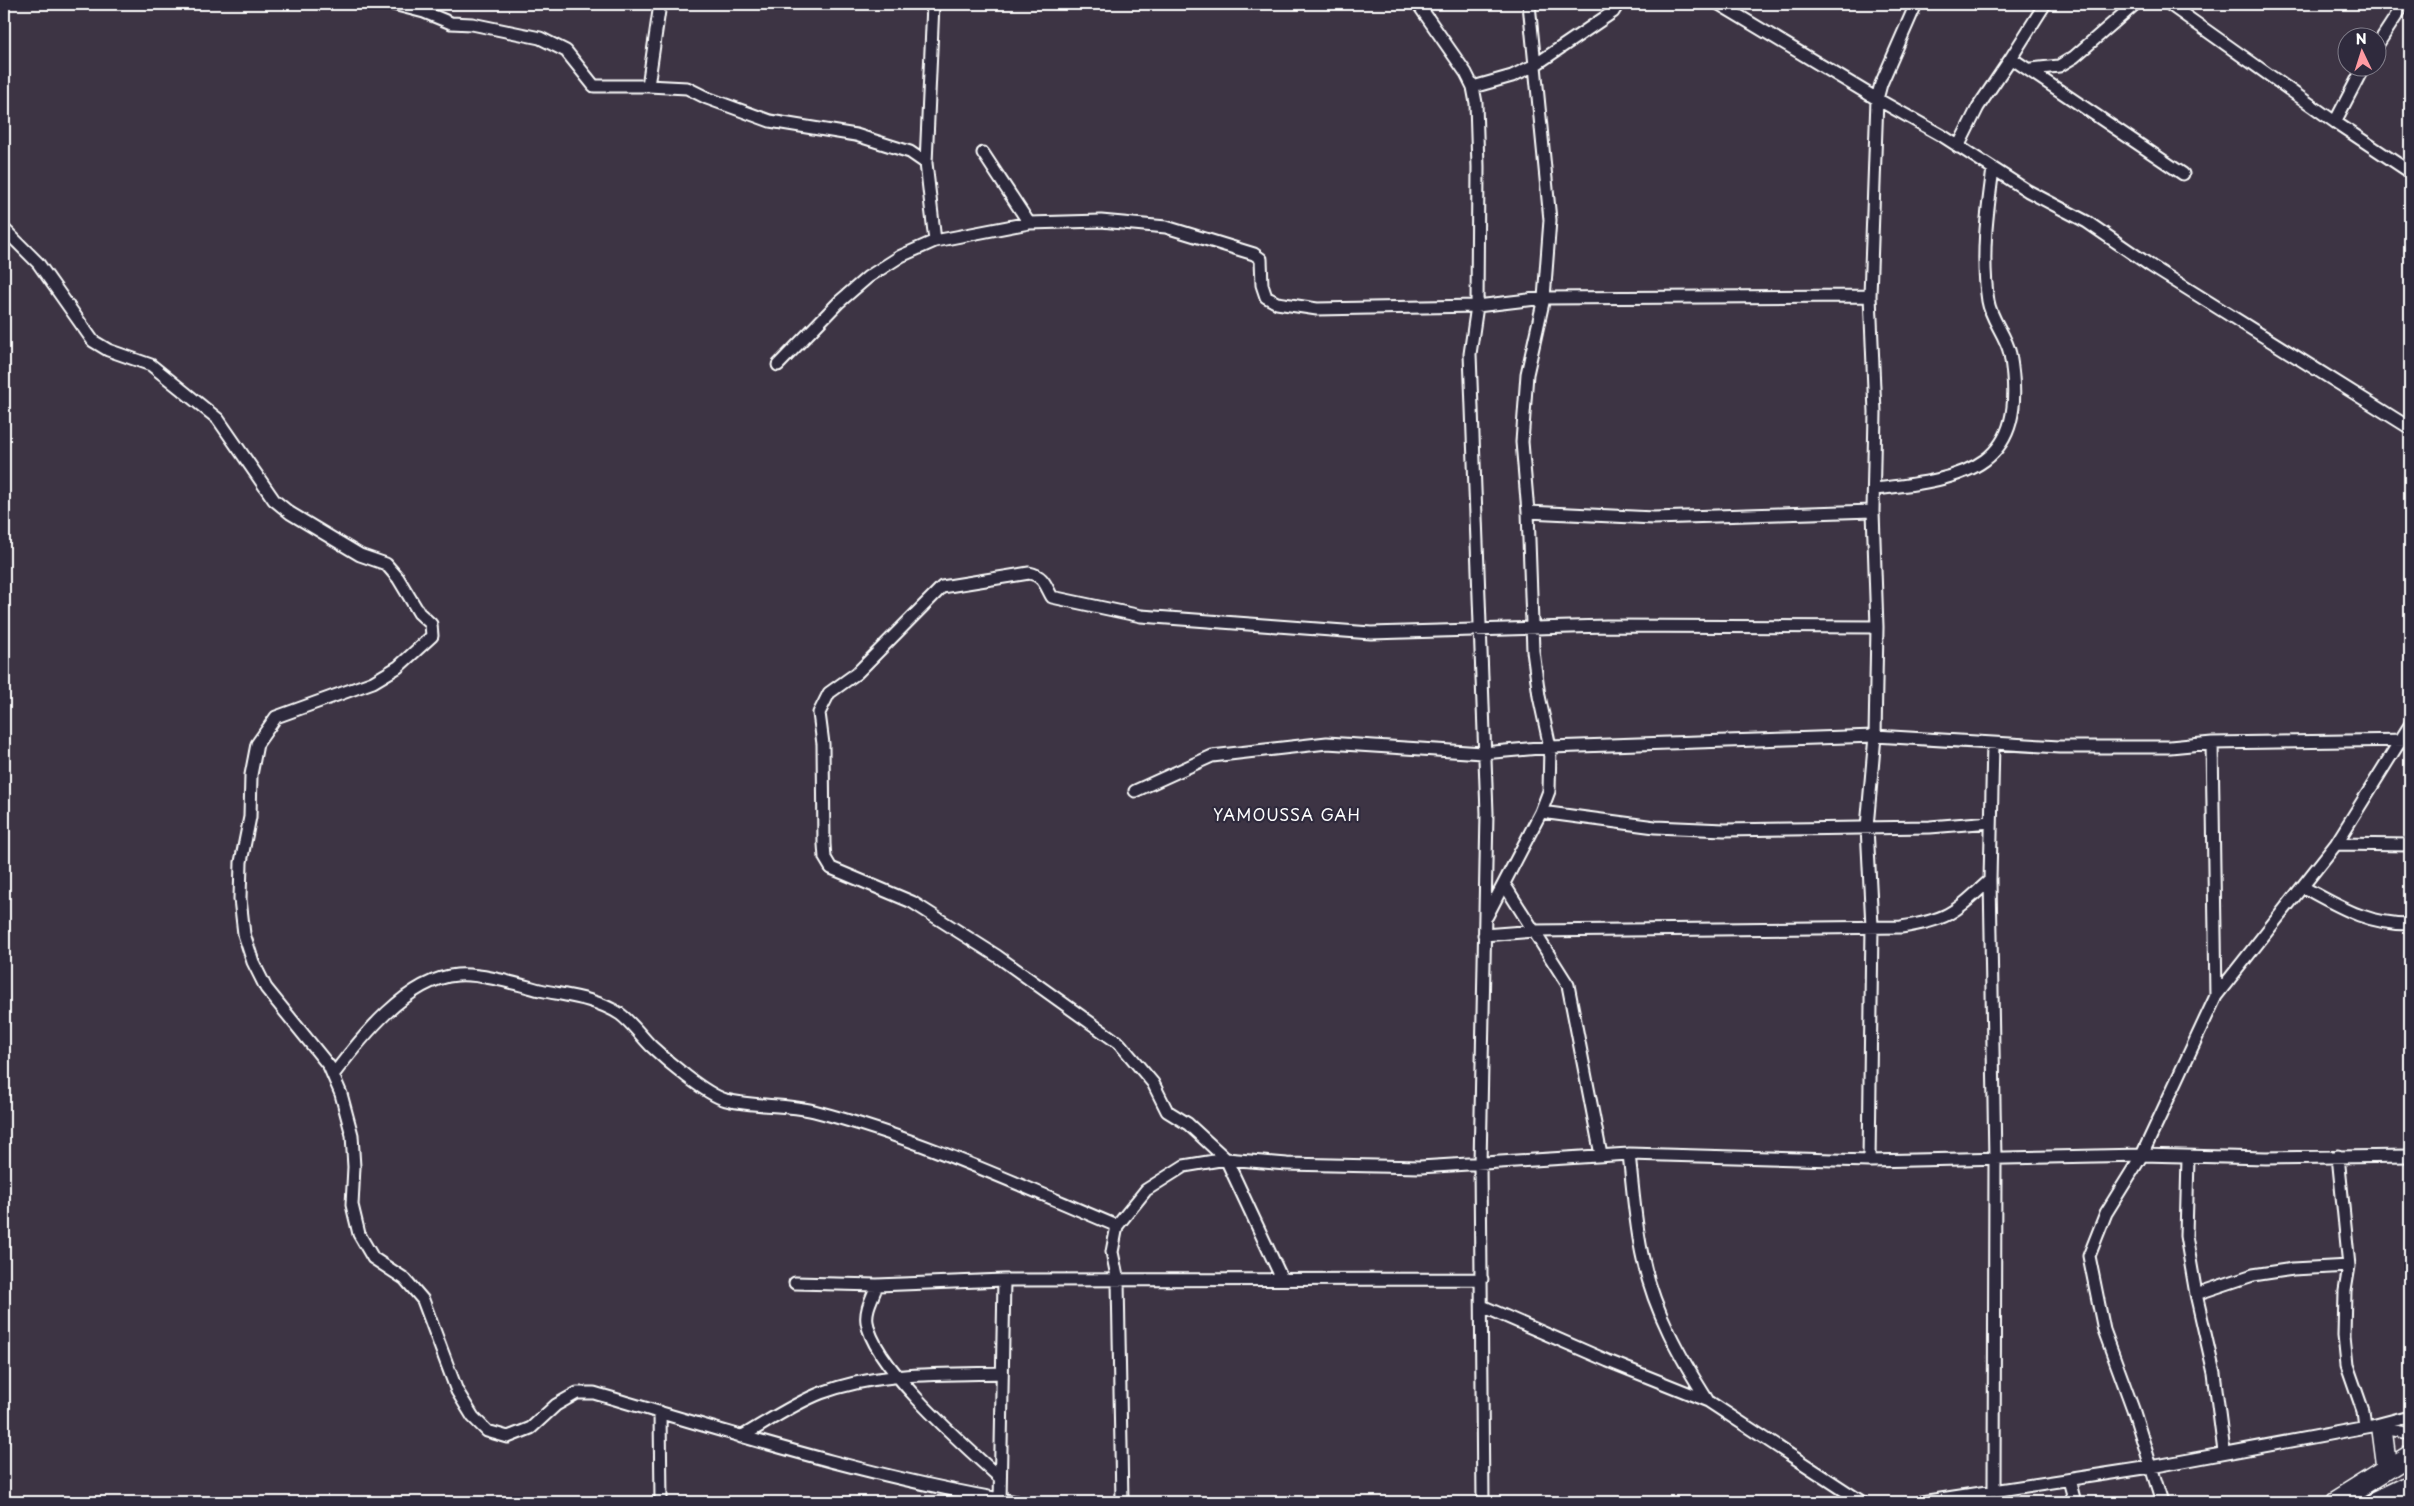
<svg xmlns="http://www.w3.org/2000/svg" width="2414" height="1506" font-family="'Playpen Sans',sans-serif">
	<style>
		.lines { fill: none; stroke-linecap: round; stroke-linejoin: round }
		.street-casing { stroke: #fff; stroke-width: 15 }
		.primary-casing { stroke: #fff; stroke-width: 22 }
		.street { stroke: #2f2a3d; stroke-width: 11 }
		.primary { stroke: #2f2a3d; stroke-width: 19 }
		.labels { text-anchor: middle; stroke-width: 4.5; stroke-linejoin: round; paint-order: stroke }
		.quarter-label { font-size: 16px; letter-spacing: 1px; fill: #fff; stroke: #2f2a3d }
	</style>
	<rect width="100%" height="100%" fill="#3d3444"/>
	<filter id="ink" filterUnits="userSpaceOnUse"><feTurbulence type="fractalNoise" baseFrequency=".02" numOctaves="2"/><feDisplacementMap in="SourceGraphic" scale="10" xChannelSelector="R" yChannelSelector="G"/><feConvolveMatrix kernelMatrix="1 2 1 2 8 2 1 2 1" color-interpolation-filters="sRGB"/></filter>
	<g filter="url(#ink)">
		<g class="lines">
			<defs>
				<path id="street" d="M393,4L424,12L451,23L472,24L540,38L566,51L594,86H648L687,88L707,98L770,121L856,135L910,152L926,163
					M933,4L926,163L935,241
					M1418,4L1466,73L1473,87L1476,103L1478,167L1477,306L1470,354L1487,813L1480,1164L1483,1502
					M1719,4L1877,99L1941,135L2028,191L2087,222L2151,266L2410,428
					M2169,4L2335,122L2410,172
					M2376,47L2404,4
					M2011,58L2045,4
					M2031,69L2059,66L2074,57L2135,4
					M648,86L660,4
					M1473,87L1512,76L1535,65L1613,12L1618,4
					M2335,122L2363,68
					M1958,147L1978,107L2011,58L2183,174
					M983,153L1029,223
					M4,229L38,263L93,341L108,350L151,365L218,419L274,500L290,513L360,555L386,564L398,578L419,613L431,624L432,636L398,667L373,682L276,717L257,744L251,775L250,817L241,862L240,899L244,934L253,962L266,988L329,1066L341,1094L352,1135L354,1167L352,1205L359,1234L373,1258L405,1279L423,1300L457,1391L473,1417L487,1431L508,1437L531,1428L556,1405L577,1393H594C734,1434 873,1478 1017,1502
					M778,365L839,302L868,277L901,256L935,241L1029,223L1101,221L1166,227L1254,254L1261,259L1262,285L1266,297L1277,303L1317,309L1477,306L1544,298L1870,296
					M1874,489C1968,479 2030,467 2010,354C2006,335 1991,320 1988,301C1981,257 1987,213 1993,169
					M1528,512L1654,518L1873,511
					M1993,743L1990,880L1995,1159L1994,1491
					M2212,743L2216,996
					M1135,791L1212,756L1327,743L1483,753L1550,747L1875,736L2059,747H2170L2212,743L2410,740
					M1541,812L1655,827L1724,830L1930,827L1991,822
					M2336,844L2410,845
					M1504,884L1568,985L1601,1155
					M2303,887C2340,907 2366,924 2410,924
					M1487,916L1541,812L1549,791L1550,747L1539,696L1533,651L1528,512L1522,442L1527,374L1544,298L1550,220L1529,4
					M1484,935L1534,931L1901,927C1949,920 1955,912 1990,880
					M333,1075C361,1038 407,979 457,975C480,973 517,984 540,990C568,996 595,998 620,1014C631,1022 641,1036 651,1046C667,1061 705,1094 726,1100C755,1107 786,1104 814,1111C919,1138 1017,1184 1117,1226
					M1629,1154C1633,1189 1635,1225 1643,1259C1654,1311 1680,1357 1708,1401
					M2338,1156L2349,1266L2345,1291L2344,1336L2347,1365L2363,1411L2365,1427
					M2188,1158L2186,1236L2196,1294L2214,1373L2224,1452
					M1869,1161L1872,926L1867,827L1875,736L1877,627L1873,511L1875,412L1870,296L1877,99L1881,84L1916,4
					M1282,1279L1226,1159L1188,1124L1167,1111L1153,1083L1120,1044L997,956L912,902L831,868L825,858L824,844L823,744L819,713L829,693L857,673L942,587L1029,573C1044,576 1045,585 1052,597L1141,616L1371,633L1606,626L1877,627
					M795,1283L877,1285L1004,1280L1482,1279
					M877,1285C873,1297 865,1309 867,1322C873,1366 966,1447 1000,1478
					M2196,1294L2253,1275L2293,1269L2349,1266
					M1482,1306L1608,1361L1708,1401L1862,1502
					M660,1412L661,1502
					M2378,1428L2410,1434
					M741,1437C767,1422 793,1404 821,1393C879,1371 941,1375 1002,1373
					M2069,1480L2075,1502
					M1000,1502L1004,1280
					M1122,1502L1118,1281L1112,1252L1117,1226L1146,1190L1184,1166L1226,1159L1287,1164L1420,1167L1629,1154L1869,1161L2142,1155L2266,1158L2410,1156
					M1921,1502L2151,1467L2372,1426L2410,1416
					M2162,1502L2133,1409L2104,1330L2089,1256L2106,1213L2142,1155L2216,996L2336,844L2410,725"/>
				<path id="primary" d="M2382,1430L2387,1469
					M2335,1502L2410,1455
					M2375,1502L2410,1485"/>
			</defs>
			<!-- street casing -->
			<use href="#street" class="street-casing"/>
			<!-- primary casing -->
			<use href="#primary" class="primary-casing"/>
			<!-- street -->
			<use href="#street" class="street"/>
			<!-- primary -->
			<use href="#primary" class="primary"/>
		</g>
	</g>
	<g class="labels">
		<!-- quarter labels -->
		<g class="quarter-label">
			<text x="1287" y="821">YAMOUSSA GAH</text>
		</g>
	</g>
	<!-- margin -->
	<rect width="2414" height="1506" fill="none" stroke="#2f2a3d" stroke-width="20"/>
	<rect x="10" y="10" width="2394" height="1486" fill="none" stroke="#fff" stroke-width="2" filter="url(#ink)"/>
	<!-- north arrow -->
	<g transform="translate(2362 52) rotate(356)"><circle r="24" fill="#2f2a3d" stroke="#827f8b"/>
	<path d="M0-4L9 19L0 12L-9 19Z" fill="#ff9aa2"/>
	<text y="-8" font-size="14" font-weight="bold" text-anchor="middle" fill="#ffffff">N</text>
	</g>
</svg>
